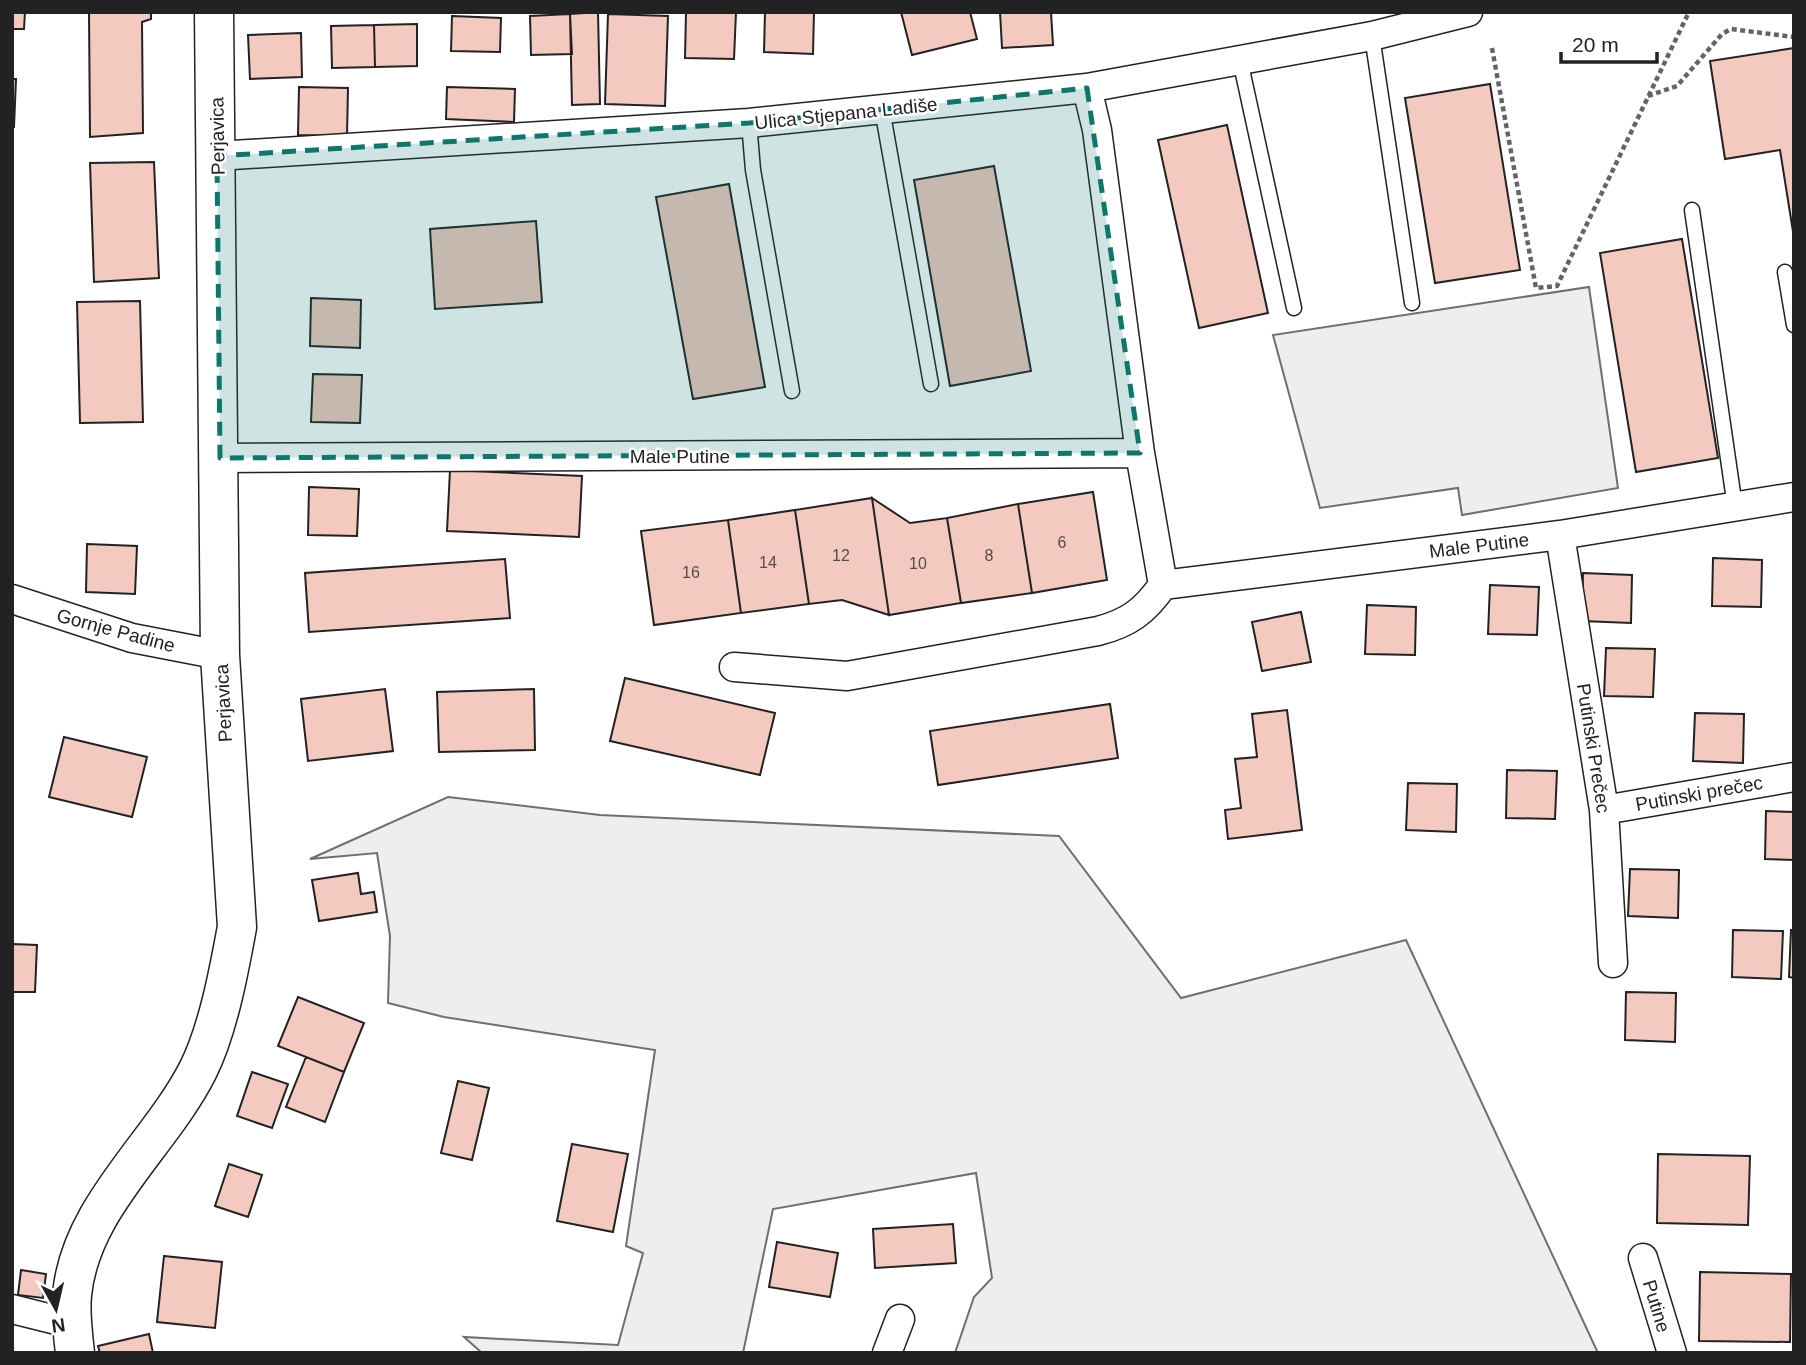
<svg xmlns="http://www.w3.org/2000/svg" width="1806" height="1365" font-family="Arial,sans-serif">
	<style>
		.green { fill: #eee; stroke: #6f6f6f; stroke-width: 2 }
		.building { fill: #f3c9c0; stroke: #222; stroke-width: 2 }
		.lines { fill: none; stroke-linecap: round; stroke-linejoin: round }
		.lane-casing { stroke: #222; stroke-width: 17 }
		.street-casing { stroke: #222; stroke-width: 31 }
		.secondary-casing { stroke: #222; stroke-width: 41 }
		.path { stroke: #646464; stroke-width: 4.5; stroke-dasharray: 5 3.5; stroke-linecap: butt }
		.lane { stroke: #fff; stroke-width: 14 }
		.street { stroke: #fff; stroke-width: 28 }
		.secondary { stroke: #fff; stroke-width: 38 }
		.marked { fill: #0f766e; fill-opacity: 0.2; stroke: #0f766e; stroke-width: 5; stroke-dasharray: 14 9; stroke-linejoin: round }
		.labels { text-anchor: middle; stroke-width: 5; stroke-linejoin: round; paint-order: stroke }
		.number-label { font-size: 16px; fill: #564c4a }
		.street-label { font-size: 19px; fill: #222; stroke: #fff }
	</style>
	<rect width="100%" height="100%" fill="#fff"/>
	<!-- green -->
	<path class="green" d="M1589,287L1618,488L1462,515L1458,488L1320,508L1273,335Z
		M448,797L600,815L1059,836L1181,998L1406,940L1598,1353H955L974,1297L992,1278L976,1173L773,1209L743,1353H482L464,1337L618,1345L643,1253L626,1246L655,1050L444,1017L388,1003L390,936L377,853L310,859Z"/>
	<!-- building -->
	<path class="building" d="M12,12H25L24,29H12Z
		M89,12H151V19L142,22L143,133L90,137Z
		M598,12L600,104L572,105L570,14Z
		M686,12H736L734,59L685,58Z
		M765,12H814L813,54L764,52Z
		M901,12H970L977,39L912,55Z
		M1000,12H1051L1053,45L1002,48Z
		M570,14L572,54L531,55L530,16Z
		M608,14L668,16L665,106L605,104Z
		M452,16L501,18L500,52L451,51Z
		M417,24V66L375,67L374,25Z
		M374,25L375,67L332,68L331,26Z
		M301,33L302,77L250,79L248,35Z
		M1794,48V238L1780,150L1725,159L1710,61Z
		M12,79H16L14,127H12Z
		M1490,84L1520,270L1435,283L1405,98Z
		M299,87L348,88L347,136L298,135Z
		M447,87L515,89L514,122L446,119Z
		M1227,125L1268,313L1199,328L1158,140Z
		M154,162L159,278L94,282L90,163Z
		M994,166L1031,371L950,386L914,180Z
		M729,184L765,387L693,399L656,197Z
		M536,221L542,302L435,309L430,229Z
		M1682,239L1718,458L1636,472L1600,253Z
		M311,298L361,300L360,348L310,346Z
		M140,301L143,422L80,423L77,302Z
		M313,374L362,375L360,423L311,422Z
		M450,470L582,476L579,537L447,531Z
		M309,487L359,489L357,536L308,535Z
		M1093,492L1107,580L1032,593L1018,504Z
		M872,498L910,523L947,518L961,603L889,615Z
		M872,498L889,615L842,600L809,604L795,510Z
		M1018,504L1032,593L961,603L947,518Z
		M795,510L809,604L741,613L728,520Z
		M728,520L741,613L654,625L641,531Z
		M87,544L137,546L135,594L86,592Z
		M1713,558L1762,560L1761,607L1712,606Z
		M505,559L510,618L309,632L305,573Z
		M1583,573L1632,575L1631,623L1582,621Z
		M1490,585L1539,587L1537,635L1488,634Z
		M1367,605L1416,607L1415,655L1365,654Z
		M1301,612L1311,662L1262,671L1252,622Z
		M1606,648L1655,649L1653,697L1604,696Z
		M625,678L775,713L760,775L610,741Z
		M385,689L393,751L308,761L301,699Z
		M534,689L535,750L439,752L437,692Z
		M1110,704L1118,758L938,785L930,731Z
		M1287,710L1302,830L1228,839L1225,810L1241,808L1235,759L1257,757L1252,714Z
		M1695,713L1744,714L1743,763L1693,761Z
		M64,737L147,757L132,817L49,797Z
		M1507,770L1557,771L1555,819L1506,818Z
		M1408,783L1457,784L1456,832L1406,830Z
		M1766,811L1794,812V860L1765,859Z
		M1630,869L1679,870L1678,918L1628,916Z
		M358,873L361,894L374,892L377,912L319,921L312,880Z
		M1733,930L1783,931L1781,979L1732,977Z
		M1791,930H1794V978L1789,977Z
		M12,944L37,945L35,992H12Z
		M1626,992L1676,993L1675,1042L1625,1040Z
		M298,997L364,1023L344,1072L278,1046Z
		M306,1057L344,1072L325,1122L286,1107Z
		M252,1072L288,1084L272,1128L237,1116Z
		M458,1081L489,1088L472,1160L441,1153Z
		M572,1144L628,1154L613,1232L557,1221Z
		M1658,1154L1750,1156L1748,1225L1657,1223Z
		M229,1164L262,1175L248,1217L215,1206Z
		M953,1224L956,1263L875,1268L873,1229Z
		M777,1242L838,1253L830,1297L769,1287Z
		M164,1256L222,1262L215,1328L157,1322Z
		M21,1270L46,1274L43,1298L18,1295Z
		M1700,1272L1791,1274L1790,1342L1699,1341Z
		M149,1334L153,1353H100L98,1346Z"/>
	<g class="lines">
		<defs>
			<path id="lane" d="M1372,36L1412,303
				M1240,60L1294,308
				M882,109L931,384
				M749,123L753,170L792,391
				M1692,210L1735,507
				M1785,272L1794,325"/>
			<path id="street" d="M1087,88L1097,130L1140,453L1163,585L1560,535L1794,497
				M217,156L749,123L1087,88L1372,36L1468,12
				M220,458L1140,453
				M1560,535L1604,810L1613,963
				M12,599L132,638L220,655
				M734,667L847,676L1098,631C1129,623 1145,611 1163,585
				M1604,810L1794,777
				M1643,1258L1672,1353
				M12,1309L72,1324
				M887,1353L900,1319"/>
			<path id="secondary" d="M75,1353C73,1334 70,1314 72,1295C80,1207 160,1145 198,1070C218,1030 229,971 237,927L220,655L214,12"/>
		</defs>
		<!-- lane casing -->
		<use href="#lane" class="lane-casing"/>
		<!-- street casing -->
		<use href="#street" class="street-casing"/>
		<!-- secondary casing -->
		<use href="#secondary" class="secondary-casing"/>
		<!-- path -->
		<path class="path" d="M1492,48L1536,288L1557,286L1689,12
			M1648,96L1677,86L1722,34L1731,29L1794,37"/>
		<!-- lane -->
		<use href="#lane" class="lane"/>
		<!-- street -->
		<use href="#street" class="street"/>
		<!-- secondary -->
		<use href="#secondary" class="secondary"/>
	</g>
	<!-- marked area -->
	<path class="marked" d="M1087,88L1140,453L220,458L217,156L749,123Z"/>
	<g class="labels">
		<!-- number labels -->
		<g class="number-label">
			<text x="1062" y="548">6</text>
			<text x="841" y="561">12</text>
			<text x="989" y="561">8</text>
			<text x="768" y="568">14</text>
			<text x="918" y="569">10</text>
			<text x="691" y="578">16</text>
		</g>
		<!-- street labels -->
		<g class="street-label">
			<text transform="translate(846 113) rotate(-6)" y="7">Ulica Stjepana Ladiše</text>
			<text transform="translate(217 136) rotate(-91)" y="7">Perjavica</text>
			<text x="680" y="463">Male Putine</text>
			<text transform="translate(1479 545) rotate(-7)" y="7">Male Putine</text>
			<text transform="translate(116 630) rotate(15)" y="7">Gornje Padine</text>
			<text transform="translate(223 703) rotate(-93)" y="7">Perjavica</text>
			<text transform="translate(1594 748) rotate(81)" y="7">Putinski Prečec</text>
			<text transform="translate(1699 793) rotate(-10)" y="7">Putinski prečec</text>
			<text transform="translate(1657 1306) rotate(73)" y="7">Putine</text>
		</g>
	</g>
	<!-- border -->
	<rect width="1806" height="1365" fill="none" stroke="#222222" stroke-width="28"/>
	<!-- north arrow -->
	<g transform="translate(56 1309) rotate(172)" stroke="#ffffff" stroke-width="5" paint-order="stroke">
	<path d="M0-5L12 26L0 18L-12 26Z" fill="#222222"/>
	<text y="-10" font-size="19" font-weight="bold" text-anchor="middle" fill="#222222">N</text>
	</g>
	<!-- scale -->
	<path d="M1561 52v10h96v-10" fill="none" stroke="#222222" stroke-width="3.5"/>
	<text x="1572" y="52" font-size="21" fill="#222222" stroke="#ffffff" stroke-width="5" paint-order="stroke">20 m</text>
</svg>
